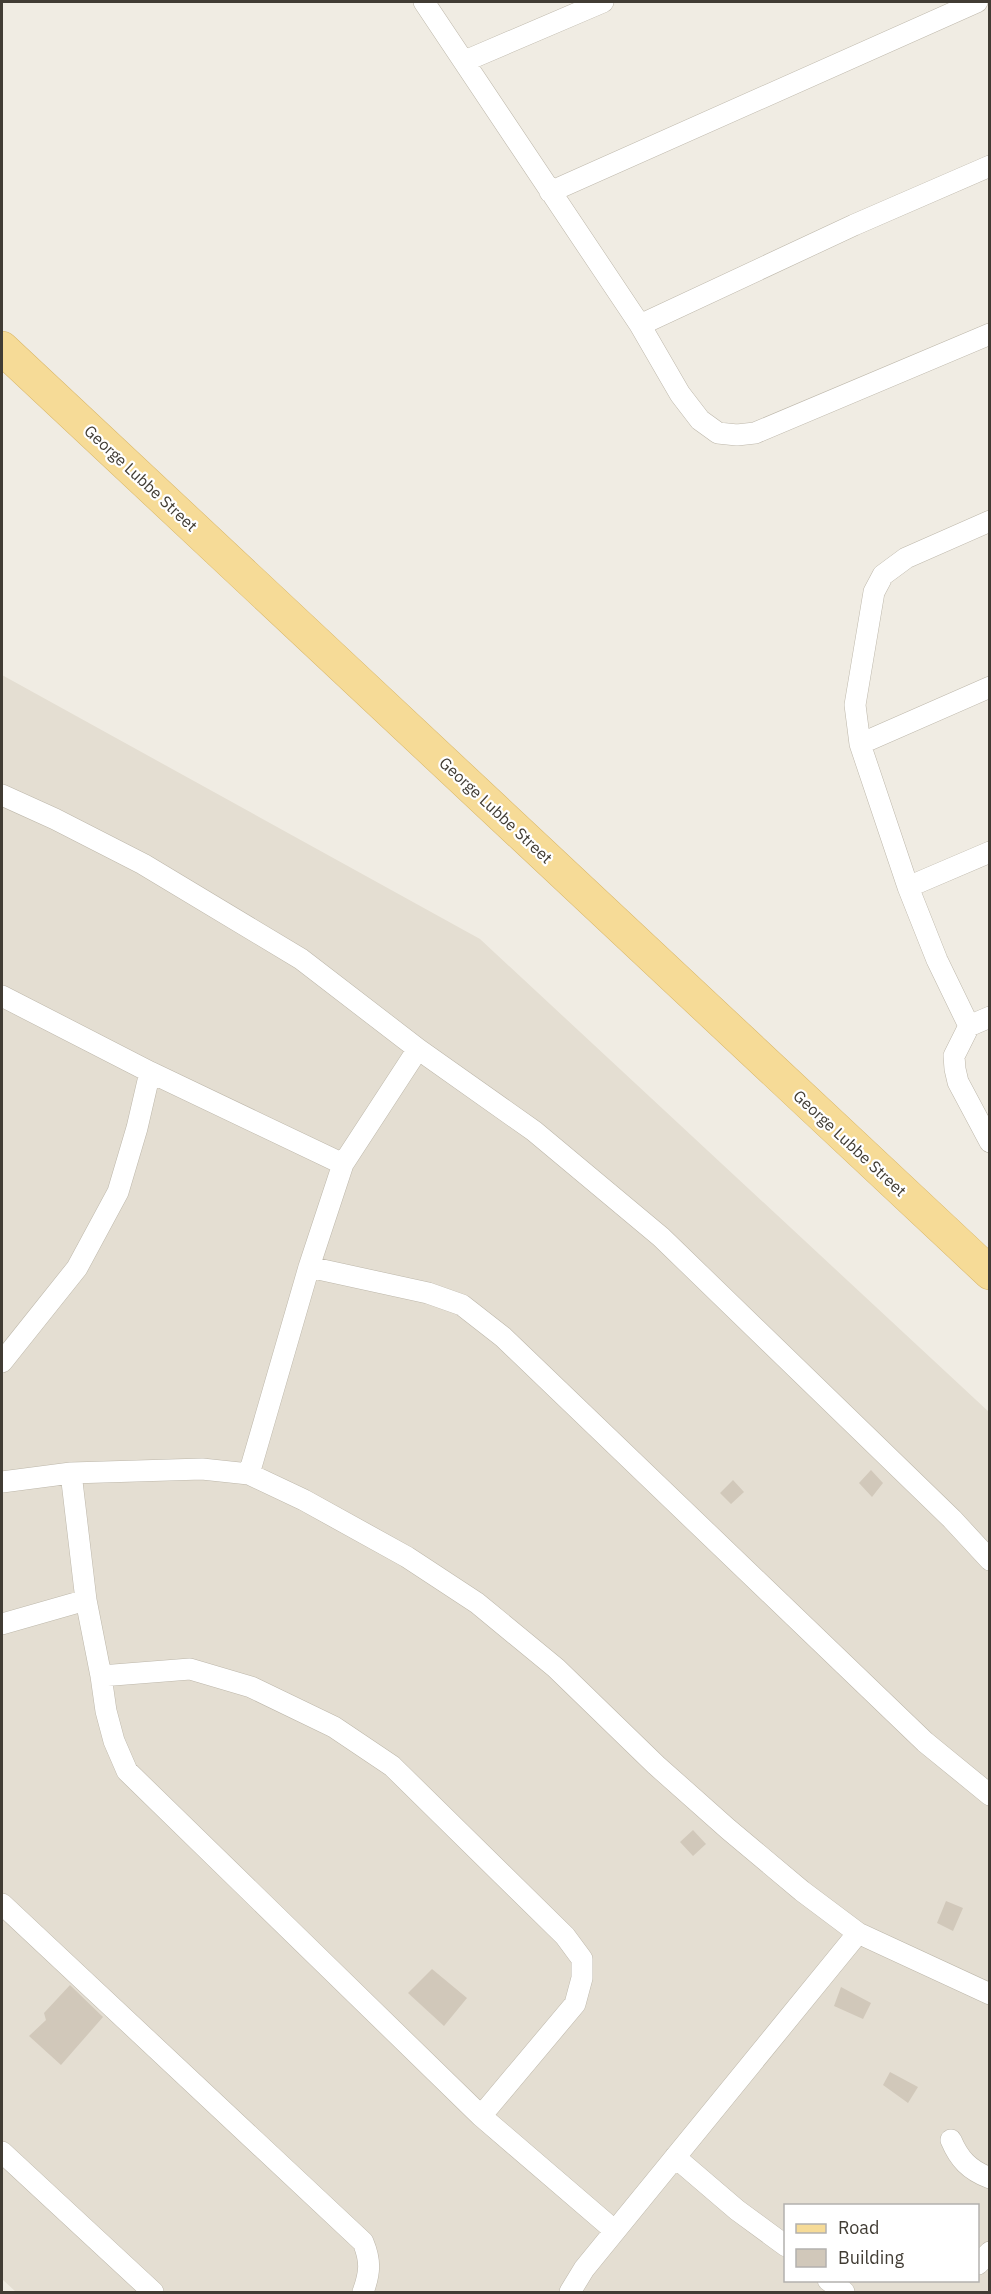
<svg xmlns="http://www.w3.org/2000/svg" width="991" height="2294" font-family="'IBM Plex Sans',sans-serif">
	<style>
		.residential { fill: #e4ded2; fill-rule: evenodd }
		.building { fill: #d1c8ba }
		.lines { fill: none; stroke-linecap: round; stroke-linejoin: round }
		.street-casing { stroke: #bdb7aa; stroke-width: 22 }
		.primary-casing { stroke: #d9b769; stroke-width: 34 }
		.street { stroke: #fff; stroke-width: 21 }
		.primary { stroke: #f6db97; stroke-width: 33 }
		.labels { text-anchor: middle; stroke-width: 4.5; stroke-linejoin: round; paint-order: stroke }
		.street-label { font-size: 16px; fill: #413c34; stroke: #fff }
	</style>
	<rect width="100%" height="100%" fill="#f0ece3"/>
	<!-- residential -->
	<path class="residential" d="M2,675L480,939L989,1412V2292H16L2,2279ZM786,2206H978V2280H786Z"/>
	<!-- building -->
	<path class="building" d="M871,1470L883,1483L872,1497L859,1483Z
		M733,1480L744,1492L731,1504L720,1493Z
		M693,1830L706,1844L693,1856L680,1842Z
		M946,1901L963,1908L953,1931L937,1923Z
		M432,1969L467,1998L444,2026L408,1993Z
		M70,1985L103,2017L61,2065L29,2036L46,2020L44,2013Z
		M841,1987L871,2003L863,2019L834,2006Z
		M890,2072L918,2087L908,2103L883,2085Z"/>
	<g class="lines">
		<defs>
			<path id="street" d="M424,2L640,325L680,394L700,420L718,433L737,435L755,433L990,334
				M465,61L603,2
				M550,192L977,2
				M640,325L854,225L990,166
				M860,744L990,687
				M2,795L55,819L143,864L301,959L418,1049L534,1131L661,1237L952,1519L990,1560
				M908,887L990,852
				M2,996L150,1072L343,1164
				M990,1017L969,1026L954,1056L955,1069L958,1082L990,1142
				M969,1026L937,960L908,887L860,744L855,705L874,592L883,575L906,558L990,521
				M309,1267L428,1293L462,1305L503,1337L925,1742L990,1795
				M2,1362L77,1268L118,1192L137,1128L150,1072
				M71,1473L86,1600L101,1676L106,1711L114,1741L127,1771L481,2116L615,2231
				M249,1474L309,1267L343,1164L418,1049
				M2,1482L71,1473L202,1469L249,1474L304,1500L407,1557L477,1603L556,1668L656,1765L728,1829L802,1891L858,1933L990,1994
				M2,1624L86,1600
				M101,1676L190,1669L251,1687L334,1727L392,1766L565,1936L582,1959V1978L575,2004L481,2116
				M2,1904L363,2242C371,2261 370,2273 363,2292
				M951,2140C959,2159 969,2170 990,2178
				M2,2152L153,2292
				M675,2157L737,2210L786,2246
				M978,2264L990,2252
				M828,2280L844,2292
				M570,2292L584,2269L858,1933"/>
			<path id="primary" d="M2,348L990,1273"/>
		</defs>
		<!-- street casing -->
		<use href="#street" class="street-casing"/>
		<!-- primary casing -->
		<use href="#primary" class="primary-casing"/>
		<!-- street -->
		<use href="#street" class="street"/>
		<!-- primary -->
		<use href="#primary" class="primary"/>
	</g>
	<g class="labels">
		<!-- street labels -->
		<g class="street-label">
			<text transform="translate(141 478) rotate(43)" y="6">George Lubbe Street</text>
			<text transform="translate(496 810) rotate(43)" y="6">George Lubbe Street</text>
			<text transform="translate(850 1143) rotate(43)" y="6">George Lubbe Street</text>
		</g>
	</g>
	<!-- border -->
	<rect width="991" height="2294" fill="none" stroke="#413c34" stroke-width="6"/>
	<!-- legend -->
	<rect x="784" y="2204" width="195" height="78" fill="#ffffff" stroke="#b3b1ae" stroke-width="1.5"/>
	<rect x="796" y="2224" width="30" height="9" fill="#f6db97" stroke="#b3b1ae" stroke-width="1.5"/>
	<text x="838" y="2234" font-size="18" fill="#413c34">Road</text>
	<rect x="796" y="2249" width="30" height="18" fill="#d1c8ba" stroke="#b3b1ae" stroke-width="1.5"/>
	<text x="838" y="2264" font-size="18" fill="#413c34">Building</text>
</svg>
